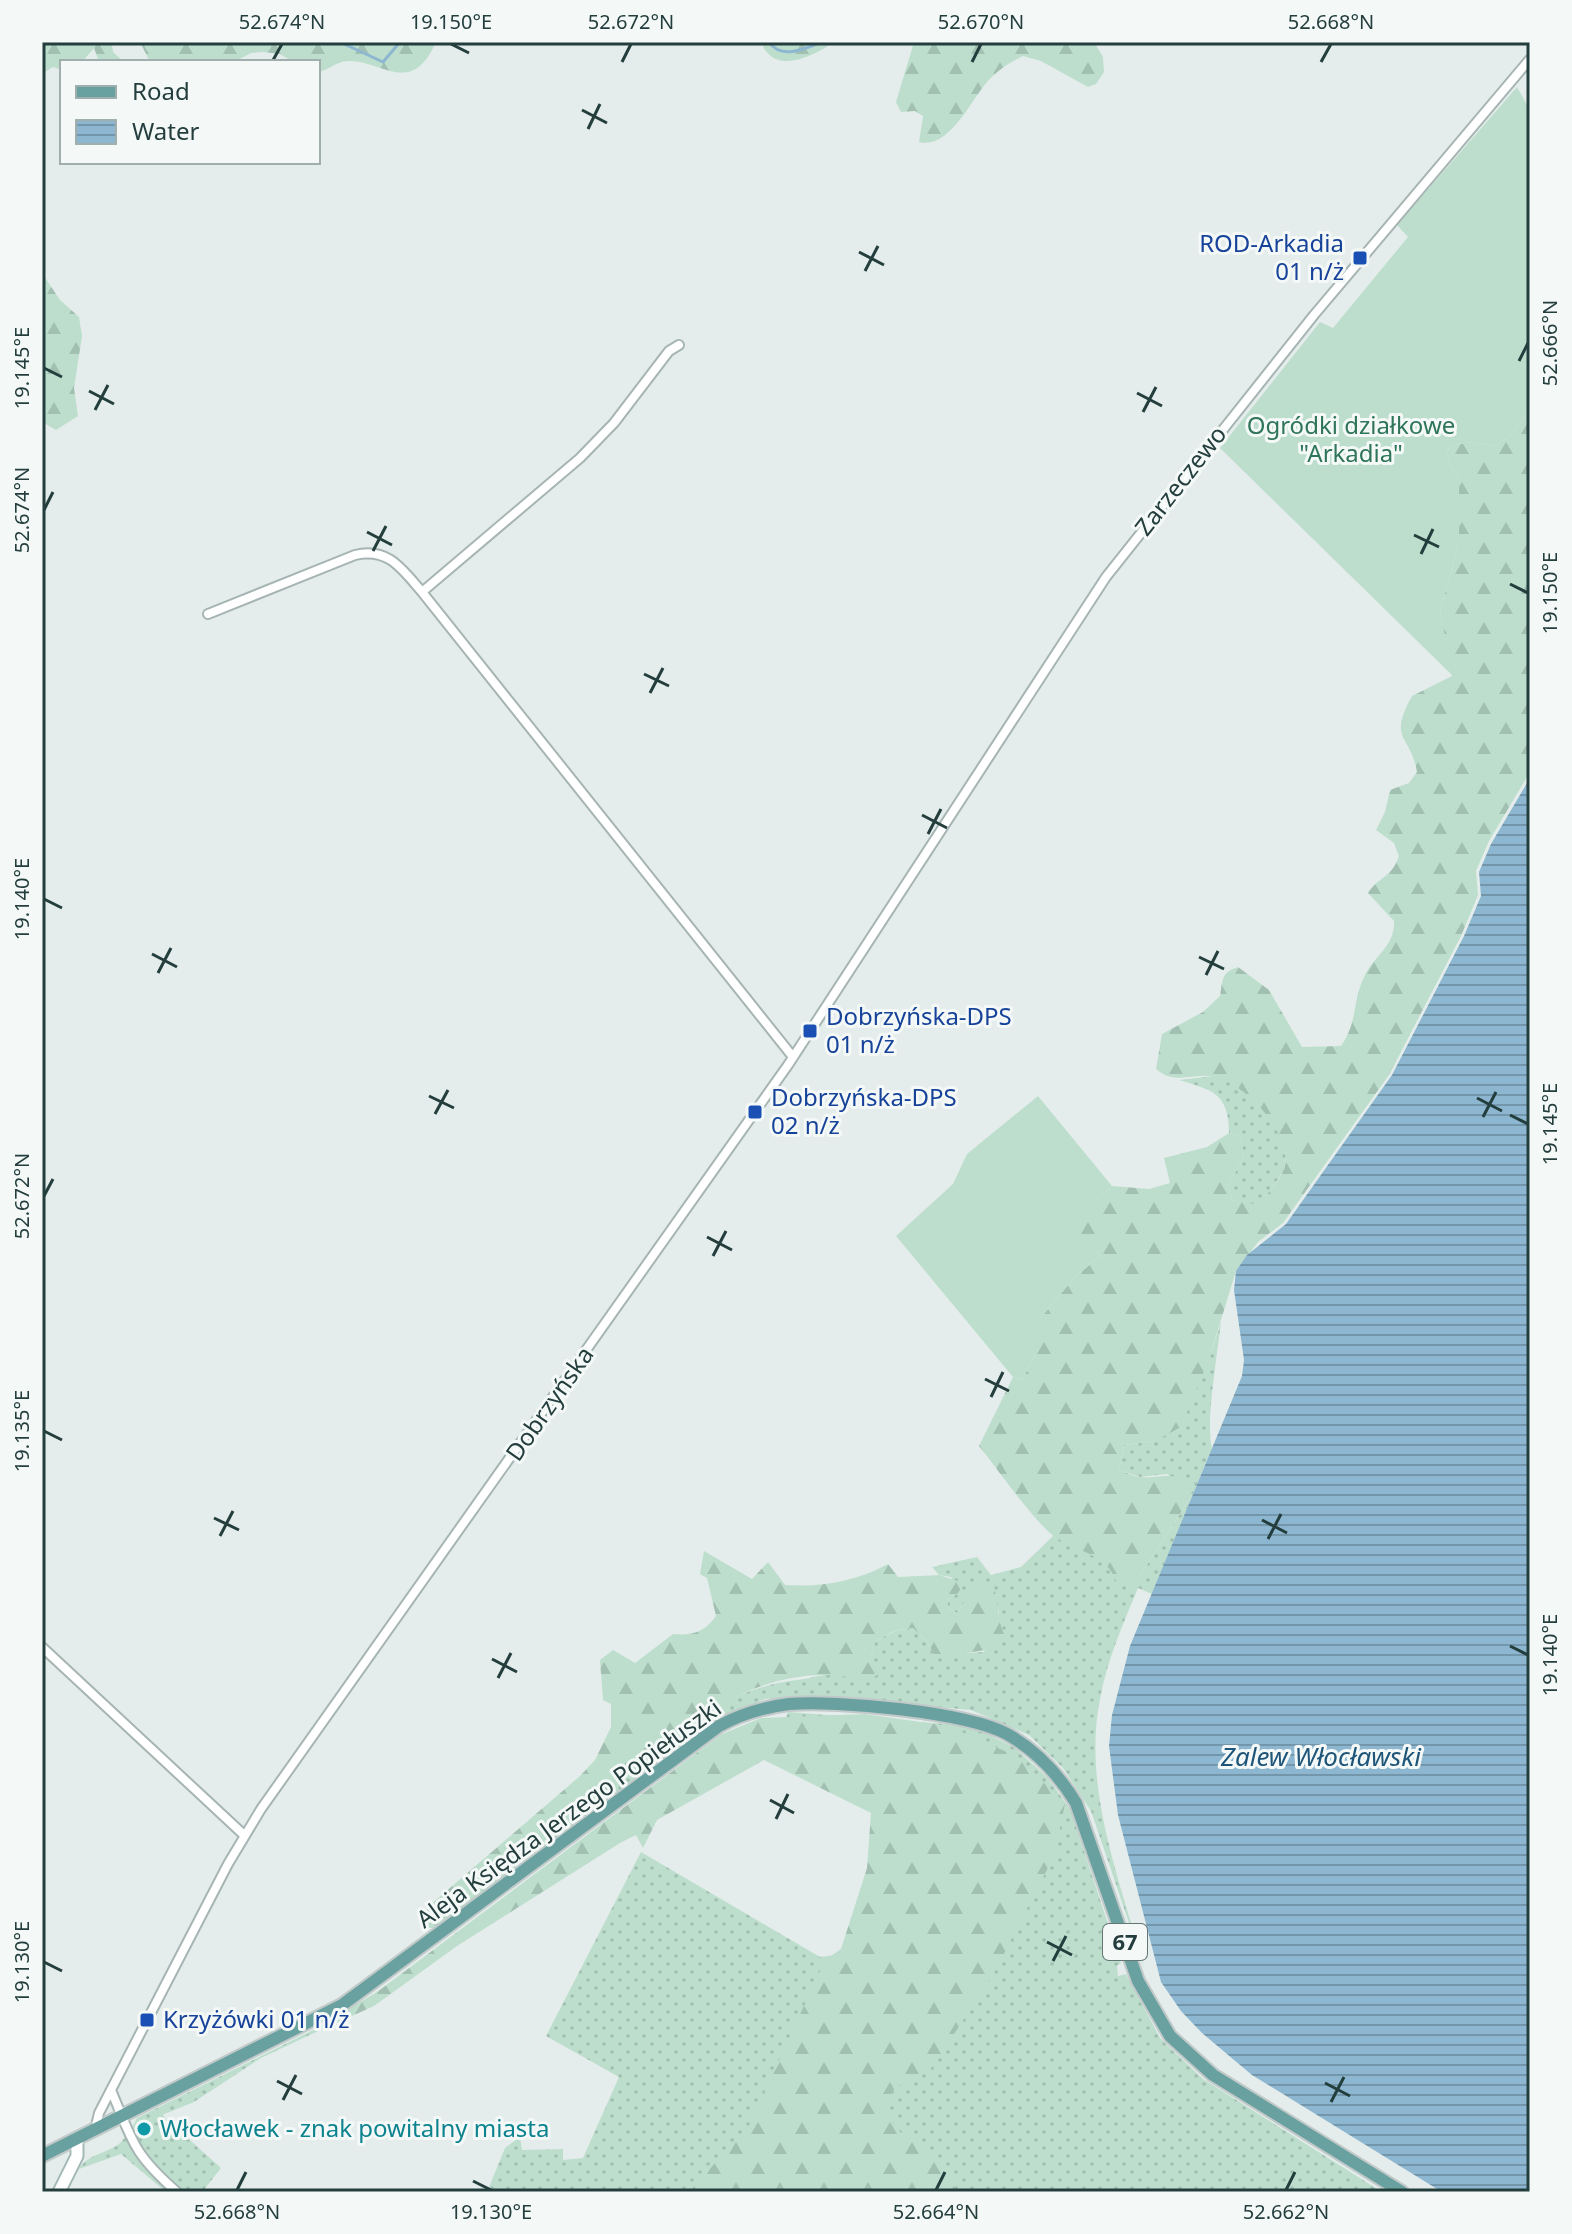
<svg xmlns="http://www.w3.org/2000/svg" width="1572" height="2234" font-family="'Noto Sans',sans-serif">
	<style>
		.grass { fill: url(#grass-dots) }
		.forest { fill: url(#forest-firs) }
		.garden { fill: #bddecd }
		.water { fill: url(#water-rules) }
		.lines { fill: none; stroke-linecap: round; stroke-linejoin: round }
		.stream { stroke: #8db7d1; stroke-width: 3 }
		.street-casing { stroke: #a6b5b3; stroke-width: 12 }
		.secondary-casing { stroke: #a2b9b6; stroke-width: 15 }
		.primary-casing { stroke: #c1c9c9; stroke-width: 16 }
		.street { stroke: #fff; stroke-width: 8 }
		.secondary { stroke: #fff; stroke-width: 11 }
		.primary { stroke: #69a1a0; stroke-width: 12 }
		.ticks { fill: none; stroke: #233e3d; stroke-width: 3 }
		.transit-dot { fill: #1a4fb4; stroke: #f4f9f8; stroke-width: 3 }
		.culture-dot { fill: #0f9aa8; stroke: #f4f9f8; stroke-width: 3 }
		.labels { text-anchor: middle; stroke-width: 6; stroke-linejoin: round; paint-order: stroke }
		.shield { fill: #f4f9f8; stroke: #627675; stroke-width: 2 }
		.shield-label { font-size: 22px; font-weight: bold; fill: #233e3d }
		.transit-label { font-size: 24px; fill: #164399; stroke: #f4f9f8; text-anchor: start }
		.park-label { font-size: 24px; fill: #2e7559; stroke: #f4f9f8 }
		.street-label { font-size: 24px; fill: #233e3d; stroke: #f4f9f8 }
		.culture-label { font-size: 24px; fill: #0d838f; stroke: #f4f9f8; text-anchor: start }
		.water-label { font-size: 26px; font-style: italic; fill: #1e5579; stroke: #f4f9f8 }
		.neatline { fill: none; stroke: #233e3d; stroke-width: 3 }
		.ticks-label { font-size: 20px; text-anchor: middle; fill: #233e3d }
	</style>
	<defs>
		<pattern id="grass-dots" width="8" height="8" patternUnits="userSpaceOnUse" patternTransform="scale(2)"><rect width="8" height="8" fill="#bddecd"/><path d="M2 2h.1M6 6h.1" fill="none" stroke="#a2c0b1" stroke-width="1.8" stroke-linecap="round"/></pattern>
		<pattern id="forest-firs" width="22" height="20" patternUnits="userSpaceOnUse" patternTransform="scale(2)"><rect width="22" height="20" fill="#bddecd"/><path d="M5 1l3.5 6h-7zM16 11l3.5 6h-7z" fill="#a2c0b1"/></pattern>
		<pattern id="water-rules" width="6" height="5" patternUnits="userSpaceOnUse" patternTransform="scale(2)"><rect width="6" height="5" fill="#8db7d1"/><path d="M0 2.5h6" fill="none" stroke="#7396ab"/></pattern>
	</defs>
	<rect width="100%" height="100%" fill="#e4edeb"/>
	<!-- grass -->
	<path class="grass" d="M1213,1076C1221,1078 1231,1080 1237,1085C1259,1100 1294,1139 1284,1168C1279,1182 1266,1192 1261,1206L1232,1200L1228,1185L1244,1157L1240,1136L1229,1133C1229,1093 1212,1090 1179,1080Z
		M1221,1322C1218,1351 1205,1424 1212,1448L1152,1594L1138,1588C1123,1624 1107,1660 1100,1699C1082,1789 1121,1883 1145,1970L1091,1811L1063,1768L1029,1735L971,1710L811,1696L765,1699L711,1722L435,1928H427C473,1894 519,1861 563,1825C633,1770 704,1690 797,1680C814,1678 826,1672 844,1675L871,1657L875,1641L895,1631L913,1628L928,1643L934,1655L983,1652L1004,1634L998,1624L999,1611L979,1581L957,1613L947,1607L948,1600L958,1593L951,1577L939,1575L932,1567L977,1557L991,1575L1021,1567L1053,1536L1100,1558L1116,1576L1138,1579L1194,1492L1167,1474L1140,1477L1119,1470L1124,1445L1155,1441L1209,1359Z
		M788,1712L972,1726L1015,1748L1047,1777L1070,1809L1121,1963L1117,1966L1118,1976L1126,1974L1160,2038L1203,2079L1382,2192H487L505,2148L520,2137L522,2150L563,2149V2160L583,2158L619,2077L546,2036L641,1852L820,1957L845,1954L869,1886L874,1811L773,1757Z
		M313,2030L314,2033L261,2058L194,2102L162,2115L221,2168L202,2192H185L140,2150L133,2126L137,2118Z
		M125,2137L141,2164L171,2192H166L121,2154L79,2169C88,2152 116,2153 125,2137Z"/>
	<!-- forest -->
	<path class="forest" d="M42,42H118L112,45L113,52L124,62H99L94,48L82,62H62V70L53,67L42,74Z
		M140,42H436C411,98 382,60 348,61C337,61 329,70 318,72V62H293L280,54L263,52L251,53L234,62H150Z
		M761,42H834C812,57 774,76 761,42Z
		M914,42H1094L1103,57L1104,72L1096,84L1088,87L1041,61L1023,56C1009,63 998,70 987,82C971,100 949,150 919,142L923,116L915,111L901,112L896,102Z
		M42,273L60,300L79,317L82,336L74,388L78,416L56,430L42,422Z
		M1530,409V772L1489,841L1476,871L1478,895L1461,936L1389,1075L1283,1223L1258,1242L1236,1271L1209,1359L1181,1427L1155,1441L1124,1445L1119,1470C1125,1472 1133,1476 1139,1477C1165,1480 1174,1466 1194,1492L1138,1579L1118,1589C1113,1555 1079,1553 1055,1537C1036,1524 996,1467 979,1446L1013,1377L1022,1380L1038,1349V1321L1074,1278L1100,1256L1070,1222L1112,1186L1149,1189L1170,1183L1164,1158L1207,1147L1229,1133L1240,1136L1244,1157L1228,1185L1232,1200L1261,1205C1266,1192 1279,1182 1284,1169C1296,1137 1244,1082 1215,1077C1194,1072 1175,1086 1156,1069L1162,1034L1203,1012L1220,996C1223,981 1220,973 1238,967L1269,990L1302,1047L1341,1046C1359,1020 1351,1003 1365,975C1375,955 1395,946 1394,921L1368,893C1379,876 1391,879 1399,856L1394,843L1376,830L1385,812L1390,790L1409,783L1417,772C1411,734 1387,741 1412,696L1452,676L1440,611L1459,542V476L1451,467L1447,451C1461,438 1478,444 1496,446L1512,434Z
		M704,1551L752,1579L768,1562L785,1585C823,1587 854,1582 888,1564L898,1577L939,1575L964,1583L958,1593L948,1600L947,1607L957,1613L979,1580L992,1583C1000,1600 996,1618 1004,1634L998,1648L954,1655L946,1661L934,1655L928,1643L913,1628L894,1631L875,1641L871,1657L877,1675L867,1681C748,1648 647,1759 563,1826C519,1861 473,1894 427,1928L422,1923L429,1906L580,1776L595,1760L611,1727V1704L603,1700L600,1660L613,1650L635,1663L673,1634C692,1636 705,1632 716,1616L707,1578L700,1574Z
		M865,1714L948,1726L1018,1757L1065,1804L1054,1856L993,1975L930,2070L895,2088L881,2108L900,2132L946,2165L956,2192H689L750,2124L825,1960L841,1949L867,1868L871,1813L764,1760L657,1820L643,1848L636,1835L620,1843L457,1946L374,2006L314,2033L313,2030L377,1992L722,1734L761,1718Z"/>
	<!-- garden -->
	<path class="garden" d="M1517,87L1530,110V409L1512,434L1496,446C1478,444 1461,438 1447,451L1451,467L1459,476V542L1440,611L1453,676L1220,448L1320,322L1333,328L1408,237L1397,225Z
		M1038,1096L1112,1186L1071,1222L1100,1256L1074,1278L1038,1321V1349L1022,1380L1013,1377L896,1236L953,1184L967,1154Z"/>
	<!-- water -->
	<path class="water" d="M1530,778V2192H1442L1252,2075L1202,2033L1181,2011L1161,1982L1118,1815L1109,1746L1112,1715L1130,1646L1242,1376L1244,1360L1234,1290L1236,1271L1247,1255L1286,1224L1392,1075L1464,936L1481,896L1479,872L1491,844Z"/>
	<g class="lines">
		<!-- stream -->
		<path class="stream" d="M340,42L383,62L400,42
			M769,42C781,60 805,49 822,42"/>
		<defs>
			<path id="street" d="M422,592L580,458L614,423L669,351L679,345
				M208,614L355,555C388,547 402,569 422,592L793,1057
				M42,1647L244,1835
				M111,2090C132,2140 133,2154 177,2192
				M95,2130L99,2113L228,1864L261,1809L788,1065L1106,577L1314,315L1530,59"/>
			<path id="secondary" d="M59,2192L77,2156V2139"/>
			<path id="primary" d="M42,2156L342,2005L719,1726C741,1714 765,1707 789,1704C837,1700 966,1712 1007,1734C1037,1751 1059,1775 1076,1803L1138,1981L1170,2036L1213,2075L1402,2192"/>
		</defs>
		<!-- street casing -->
		<use href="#street" class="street-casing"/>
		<!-- secondary casing -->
		<use href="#secondary" class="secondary-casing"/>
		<!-- primary casing -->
		<use href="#primary" class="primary-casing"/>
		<!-- street -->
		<use href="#street" class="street"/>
		<!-- secondary -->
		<use href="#secondary" class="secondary"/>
		<!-- primary -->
		<use href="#primary" class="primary"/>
	</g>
	<!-- ticks -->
	<path class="ticks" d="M451,44L469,53M272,62L282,44M622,62L631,44M972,62L981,44M1321,62L1331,44M582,110L607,123M588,129L600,104M859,252L884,265M865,271L878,246M1519,361L1528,343M44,368L62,377M89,391L114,404M1137,393L1162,406M95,410L108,385M1143,412L1156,387M44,510L53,492M367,532L392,545M1414,535L1439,547M373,551L386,526M1421,554L1433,529M1510,584L1528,593M644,674L669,686M650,693L663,668M922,815L947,828M928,834L941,809M44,899L62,908M152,954L177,967M1199,957L1224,969M158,973L171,948M1206,975L1218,951M429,1096L454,1108M1477,1098L1502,1111M435,1114L448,1090M1510,1115L1528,1124M1483,1117L1496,1092M44,1196L53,1179M707,1237L732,1250M713,1256L726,1231M985,1379L1009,1391M991,1397L1003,1372M44,1431L62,1440M214,1518L239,1530M1262,1520L1287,1533M220,1536L233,1511M1268,1539L1281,1514M1510,1646L1528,1655M492,1659L517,1672M498,1678L511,1653M770,1800L794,1813M776,1819L788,1794M1047,1942L1072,1955M1053,1961L1066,1936M44,1962L62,1971M277,2081L302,2094M1325,2083L1350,2096M283,2100L296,2075M1331,2102L1344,2077M473,2181L491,2190M237,2190L246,2172M936,2190L945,2172M1286,2190L1295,2172"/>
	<!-- markers -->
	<g class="transit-dot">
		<rect x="1352" y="250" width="16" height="16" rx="4"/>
		<rect x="802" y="1023" width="16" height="16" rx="4"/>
		<rect x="747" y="1104" width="16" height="16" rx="4"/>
		<rect x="139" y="2012" width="16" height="16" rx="4"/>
	</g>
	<circle class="culture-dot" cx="144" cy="2129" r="8"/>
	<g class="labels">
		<!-- shield labels -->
		<rect class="shield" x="1103" y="1924" width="44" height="36" rx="6"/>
		<g class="shield-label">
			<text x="1125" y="1950">67</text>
		</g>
		<!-- transit labels -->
		<g class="transit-label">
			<text x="1344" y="252" text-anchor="end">ROD-Arkadia<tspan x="1344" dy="28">01 n/ż</tspan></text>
			<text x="826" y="1025">Dobrzyńska-DPS<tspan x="826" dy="28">01 n/ż</tspan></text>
			<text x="771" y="1106">Dobrzyńska-DPS<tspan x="771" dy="28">02 n/ż</tspan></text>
			<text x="163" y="2028">Krzyżówki 01 n/ż</text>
		</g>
		<!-- park labels -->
		<g class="park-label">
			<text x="1351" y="434">Ogródki działkowe<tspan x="1351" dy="28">"Arkadia"</tspan></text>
		</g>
		<!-- street labels -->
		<g class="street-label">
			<text transform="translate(1181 481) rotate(-52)" y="8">Zarzeczewo</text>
			<text transform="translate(550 1404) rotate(-55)" y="8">Dobrzyńska</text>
			<text transform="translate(569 1814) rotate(-36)" y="8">Aleja Księdza Jerzego Popiełuszki</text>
		</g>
		<!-- culture labels -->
		<g class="culture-label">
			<text x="160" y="2137">Włocławek - znak powitalny miasta</text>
		</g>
		<!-- water labels -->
		<g class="water-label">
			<text x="1321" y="1766">Zalew Włocławski</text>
		</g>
	</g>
	<!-- border -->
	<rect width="1572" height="2234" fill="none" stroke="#f4f9f8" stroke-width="88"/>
	<!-- legend -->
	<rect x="60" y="60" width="260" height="104" fill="#f4f9f8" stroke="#a0aead" stroke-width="2"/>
	<rect x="76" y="86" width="40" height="12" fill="#69a1a0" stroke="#a0aead" stroke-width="2"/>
	<text x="132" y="100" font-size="24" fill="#233e3d">Road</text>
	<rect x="76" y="120" width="40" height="24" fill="url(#water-rules)" stroke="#a0aead" stroke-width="2"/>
	<text x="132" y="140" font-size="24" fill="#233e3d">Water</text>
	<rect x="44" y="44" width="1484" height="2146" class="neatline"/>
	<g class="ticks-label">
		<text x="282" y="29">52.674°N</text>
		<text x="451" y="29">19.150°E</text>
		<text x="631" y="29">52.672°N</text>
		<text x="981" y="29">52.670°N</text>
		<text x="1331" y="29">52.668°N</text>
		<text transform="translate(1550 343) rotate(-90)" y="7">52.666°N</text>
		<text transform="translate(22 368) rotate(-90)" y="7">19.145°E</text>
		<text transform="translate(22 510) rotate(-90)" y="7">52.674°N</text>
		<text transform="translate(1550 593) rotate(-90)" y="7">19.150°E</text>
		<text transform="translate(22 899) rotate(-90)" y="7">19.140°E</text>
		<text transform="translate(1550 1124) rotate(-90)" y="7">19.145°E</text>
		<text transform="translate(22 1196) rotate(-90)" y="7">52.672°N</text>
		<text transform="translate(22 1431) rotate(-90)" y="7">19.135°E</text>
		<text transform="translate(1550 1655) rotate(-90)" y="7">19.140°E</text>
		<text transform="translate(22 1962) rotate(-90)" y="7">19.130°E</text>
		<text x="237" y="2219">52.668°N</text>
		<text x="491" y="2219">19.130°E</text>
		<text x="936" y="2219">52.664°N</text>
		<text x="1286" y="2219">52.662°N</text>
	</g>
</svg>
